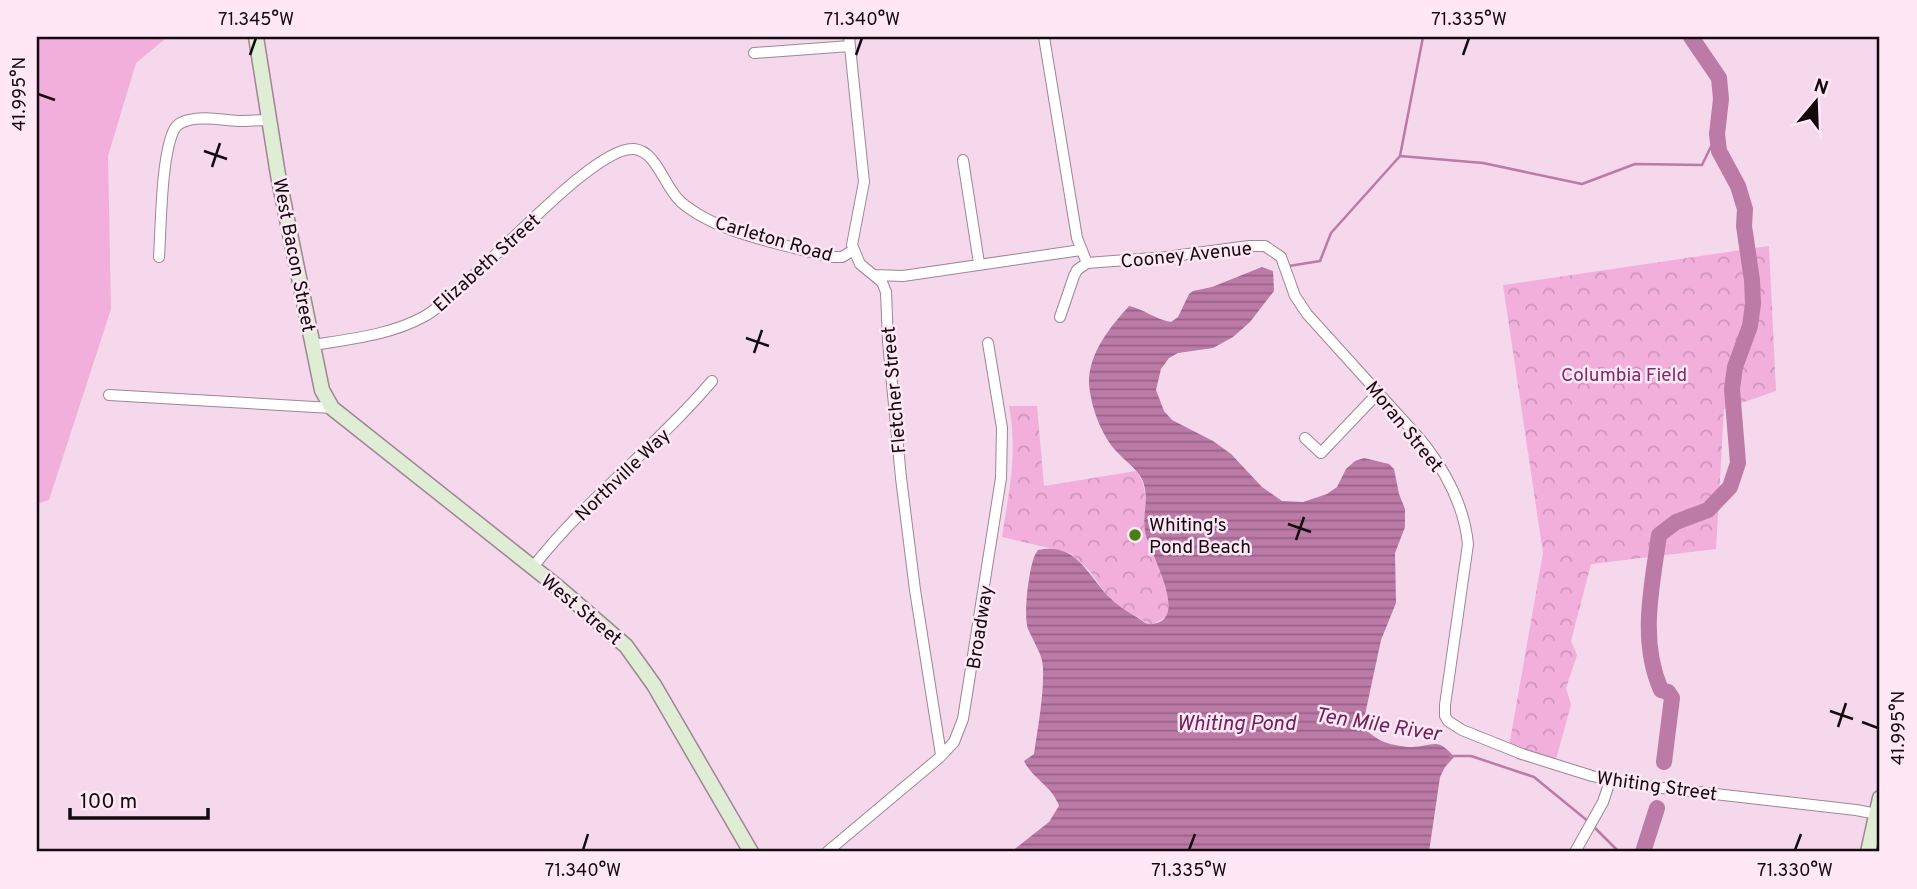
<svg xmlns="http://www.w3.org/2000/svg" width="1917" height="889" font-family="Overpass,sans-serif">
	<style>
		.green { fill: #f2afdc }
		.park { fill: url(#park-crowns) }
		.water { fill: url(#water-rules) }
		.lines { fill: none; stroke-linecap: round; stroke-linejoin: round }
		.stream { stroke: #bc7aa7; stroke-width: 2.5 }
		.river { stroke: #bc7aa7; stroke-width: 16 }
		.street-casing { stroke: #9f8596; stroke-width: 12 }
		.secondary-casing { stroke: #9f8596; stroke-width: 17 }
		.street { stroke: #fff; stroke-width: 10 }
		.secondary { stroke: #deedd3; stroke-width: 14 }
		.ticks { fill: none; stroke: #130a10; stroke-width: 2.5 }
		.poi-dot { fill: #497e11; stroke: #ffe7f6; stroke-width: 2.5 }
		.labels { text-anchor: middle; stroke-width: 5; stroke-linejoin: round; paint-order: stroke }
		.street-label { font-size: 19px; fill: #130a10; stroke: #ffe7f6 }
		.park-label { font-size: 19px; fill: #7c2d67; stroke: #ffe7f6 }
		.poi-label { font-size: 19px; fill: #130a10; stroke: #ffe7f6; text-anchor: start }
		.water-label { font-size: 21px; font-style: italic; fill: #6f205b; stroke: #ffe7f6 }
		.neatline { fill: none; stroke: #130a10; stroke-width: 2.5 }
		.ticks-label { font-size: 18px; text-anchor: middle; fill: #130a10 }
	</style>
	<defs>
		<pattern id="park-crowns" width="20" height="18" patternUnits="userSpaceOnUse" patternTransform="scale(1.75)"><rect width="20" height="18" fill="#f2afdc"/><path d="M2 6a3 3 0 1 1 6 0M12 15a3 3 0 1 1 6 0" fill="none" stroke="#cf95bc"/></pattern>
		<pattern id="water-rules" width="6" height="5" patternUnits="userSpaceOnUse" patternTransform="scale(1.75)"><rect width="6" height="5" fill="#bc7aa7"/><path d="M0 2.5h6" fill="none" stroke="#986287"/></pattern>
	</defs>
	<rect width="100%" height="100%" fill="#f5d8eb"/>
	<!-- green -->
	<path class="green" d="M37,37H184L165,39L136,63L108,156L111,309L49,500L37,504Z"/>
	<!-- park -->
	<path class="park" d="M1769,246L1776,391L1724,409L1716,549L1591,564L1571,641L1577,655L1566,688L1571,705L1555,763L1518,760L1508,752L1543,553L1503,285Z
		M1009,406H1037L1044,486L1136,471C1152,491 1141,511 1146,534C1152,560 1177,589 1166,617L1151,625L1123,610L1106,594L1089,570L1070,553L1002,537C1009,491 1018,453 1009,406Z"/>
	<!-- water -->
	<path class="water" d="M1262,267L1273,271L1274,291L1250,322L1233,337L1213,348L1178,353L1169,358L1161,369L1156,390L1164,411L1172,420L1213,441L1231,454L1262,487L1282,501L1303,502L1327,494L1337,487L1346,469L1355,461L1364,458L1389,464L1394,469L1399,494L1405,509V527L1395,553L1396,603L1381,640L1363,724C1371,741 1395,747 1413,747C1420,747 1428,744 1436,744C1444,745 1449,751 1454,757L1445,767L1440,777L1429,852H1011L1049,822L1059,806C1053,787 1032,778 1024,761L1034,754C1038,726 1044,696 1043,668C1043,655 1033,641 1028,629C1023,616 1029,567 1035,555L1038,550C1076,542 1087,574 1108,596C1117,605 1127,612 1138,618C1142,621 1147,625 1152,624C1192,620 1147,549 1145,531C1142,513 1150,497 1142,479C1136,468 1125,461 1117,452C1101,435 1091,407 1089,384C1088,354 1110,327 1129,306C1144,309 1156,320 1171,322L1178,317L1189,294L1193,291L1212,287Z"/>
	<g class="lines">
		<!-- stream -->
		<path class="stream" d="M1400,156L1483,163L1582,184L1635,164L1702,165L1717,134
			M1289,266L1320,261L1331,233L1400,156L1423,37
			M1450,756H1471L1534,777L1589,822
			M1593,826L1619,852"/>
		<!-- river -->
		<path class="river" d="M1664,762L1672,698L1668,692L1661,690C1639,640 1652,587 1659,535L1676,522L1708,510L1730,487L1738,463L1732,389L1735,367L1750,326L1753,304L1752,280L1744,226L1745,209L1738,186L1719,151L1717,134L1721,99L1719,78L1691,37
			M1643,852L1657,808"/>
		<defs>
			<path id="street" d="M849,37L864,182L852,245L860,264L882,282L886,292L888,342L901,478L915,590L941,755
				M1044,37L1077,238L1087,263
				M754,53L850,46
				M963,160L979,263
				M159,257C161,228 161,152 175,128C178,124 184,121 189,120C204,116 222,120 238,121C248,121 260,120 270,120
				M874,275L903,276L1081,250
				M1060,317L1074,276L1077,270L1087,263L1166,257L1249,246H1265L1281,257L1295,296L1307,314L1421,440C1445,470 1464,505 1468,544L1445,705V716L1448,721L1462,730L1522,754L1592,776L1627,784L1856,810L1877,814
				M313,345C351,339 391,335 425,316C472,288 591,145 634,149C657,151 664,187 681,202C718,234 783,244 830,257H842L852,251
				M109,395L332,408
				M1305,438L1321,453L1379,392
				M533,567C586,499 656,447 712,381
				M827,852L939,758L954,742L963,719L1001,478L1002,428L988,343
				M1575,852L1603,802L1610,781"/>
			<path id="secondary" d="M256,37L278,175L322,390L332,408L559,588L626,646L654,685L751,852
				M1868,852L1880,798"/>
		</defs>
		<!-- street casing -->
		<use href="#street" class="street-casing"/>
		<!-- secondary casing -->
		<use href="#secondary" class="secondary-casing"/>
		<!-- street -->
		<use href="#street" class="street"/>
		<!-- secondary -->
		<use href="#secondary" class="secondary"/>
	</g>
	<!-- ticks -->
	<path class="ticks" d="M250,55L256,38M856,55L862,38M1463,55L1469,38M38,94L55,100M204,151L227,159M212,167L220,143M746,338L769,346M754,353L762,330M1288,524L1311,532M1296,540L1304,517M1830,711L1853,719M1862,722L1878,728M1838,727L1846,703M583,850L588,834M1189,850L1195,834M1795,850L1801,834"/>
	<!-- markers -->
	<circle class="poi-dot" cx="1135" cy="535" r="7"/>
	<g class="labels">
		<!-- street labels -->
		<g class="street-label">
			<text transform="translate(774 238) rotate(16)" y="7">Carleton Road</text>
			<text transform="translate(1186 254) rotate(-6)" y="7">Cooney Avenue</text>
			<text transform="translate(295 255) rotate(79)" y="7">West Bacon Street</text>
			<text transform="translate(486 262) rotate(-42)" y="7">Elizabeth Street</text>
			<text transform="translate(893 390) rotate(-95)" y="7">Fletcher Street</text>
			<text transform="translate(1405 426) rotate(51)" y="7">Moran Street</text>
			<text transform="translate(622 474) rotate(-44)" y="7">Northville Way</text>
			<text transform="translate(582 609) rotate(40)" y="7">West Street</text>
			<text transform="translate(979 627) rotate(-81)" y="7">Broadway</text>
			<text transform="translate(1657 785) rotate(8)" y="7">Whiting Street</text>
		</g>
		<!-- park labels -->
		<g class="park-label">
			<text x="1624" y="381">Columbia Field</text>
		</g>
		<!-- poi labels -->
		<g class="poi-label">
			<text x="1149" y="531">Whiting's<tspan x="1149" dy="22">Pond Beach</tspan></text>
		</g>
		<!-- water labels -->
		<g class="water-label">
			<text x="1236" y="730">Whiting Pond</text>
			<text transform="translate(1378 724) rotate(9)" y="7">Ten Mile River</text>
		</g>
	</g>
	<!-- border -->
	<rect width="1917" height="889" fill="none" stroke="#ffe7f6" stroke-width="77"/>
	<!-- north arrow -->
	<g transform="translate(1816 102) rotate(19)" stroke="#ffe7f6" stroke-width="5" paint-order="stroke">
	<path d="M0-5L12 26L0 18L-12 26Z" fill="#130a10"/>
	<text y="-10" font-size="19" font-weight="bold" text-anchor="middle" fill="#130a10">N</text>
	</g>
	<!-- scale -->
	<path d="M70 808v10h138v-10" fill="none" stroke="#130a10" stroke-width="3.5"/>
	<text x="80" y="808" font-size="21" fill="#130a10" stroke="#ffe7f6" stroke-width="5" paint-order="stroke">100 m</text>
	<rect x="38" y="38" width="1840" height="812" class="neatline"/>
	<g class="ticks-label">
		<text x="256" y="25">71.345°W</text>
		<text x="862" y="25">71.340°W</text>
		<text x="1469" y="25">71.335°W</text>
		<text transform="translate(19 94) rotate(-90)" y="6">41.995°N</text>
		<text transform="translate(1898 728) rotate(-90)" y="6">41.995°N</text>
		<text x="583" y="876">71.340°W</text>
		<text x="1189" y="876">71.335°W</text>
		<text x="1795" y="876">71.330°W</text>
	</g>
</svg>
